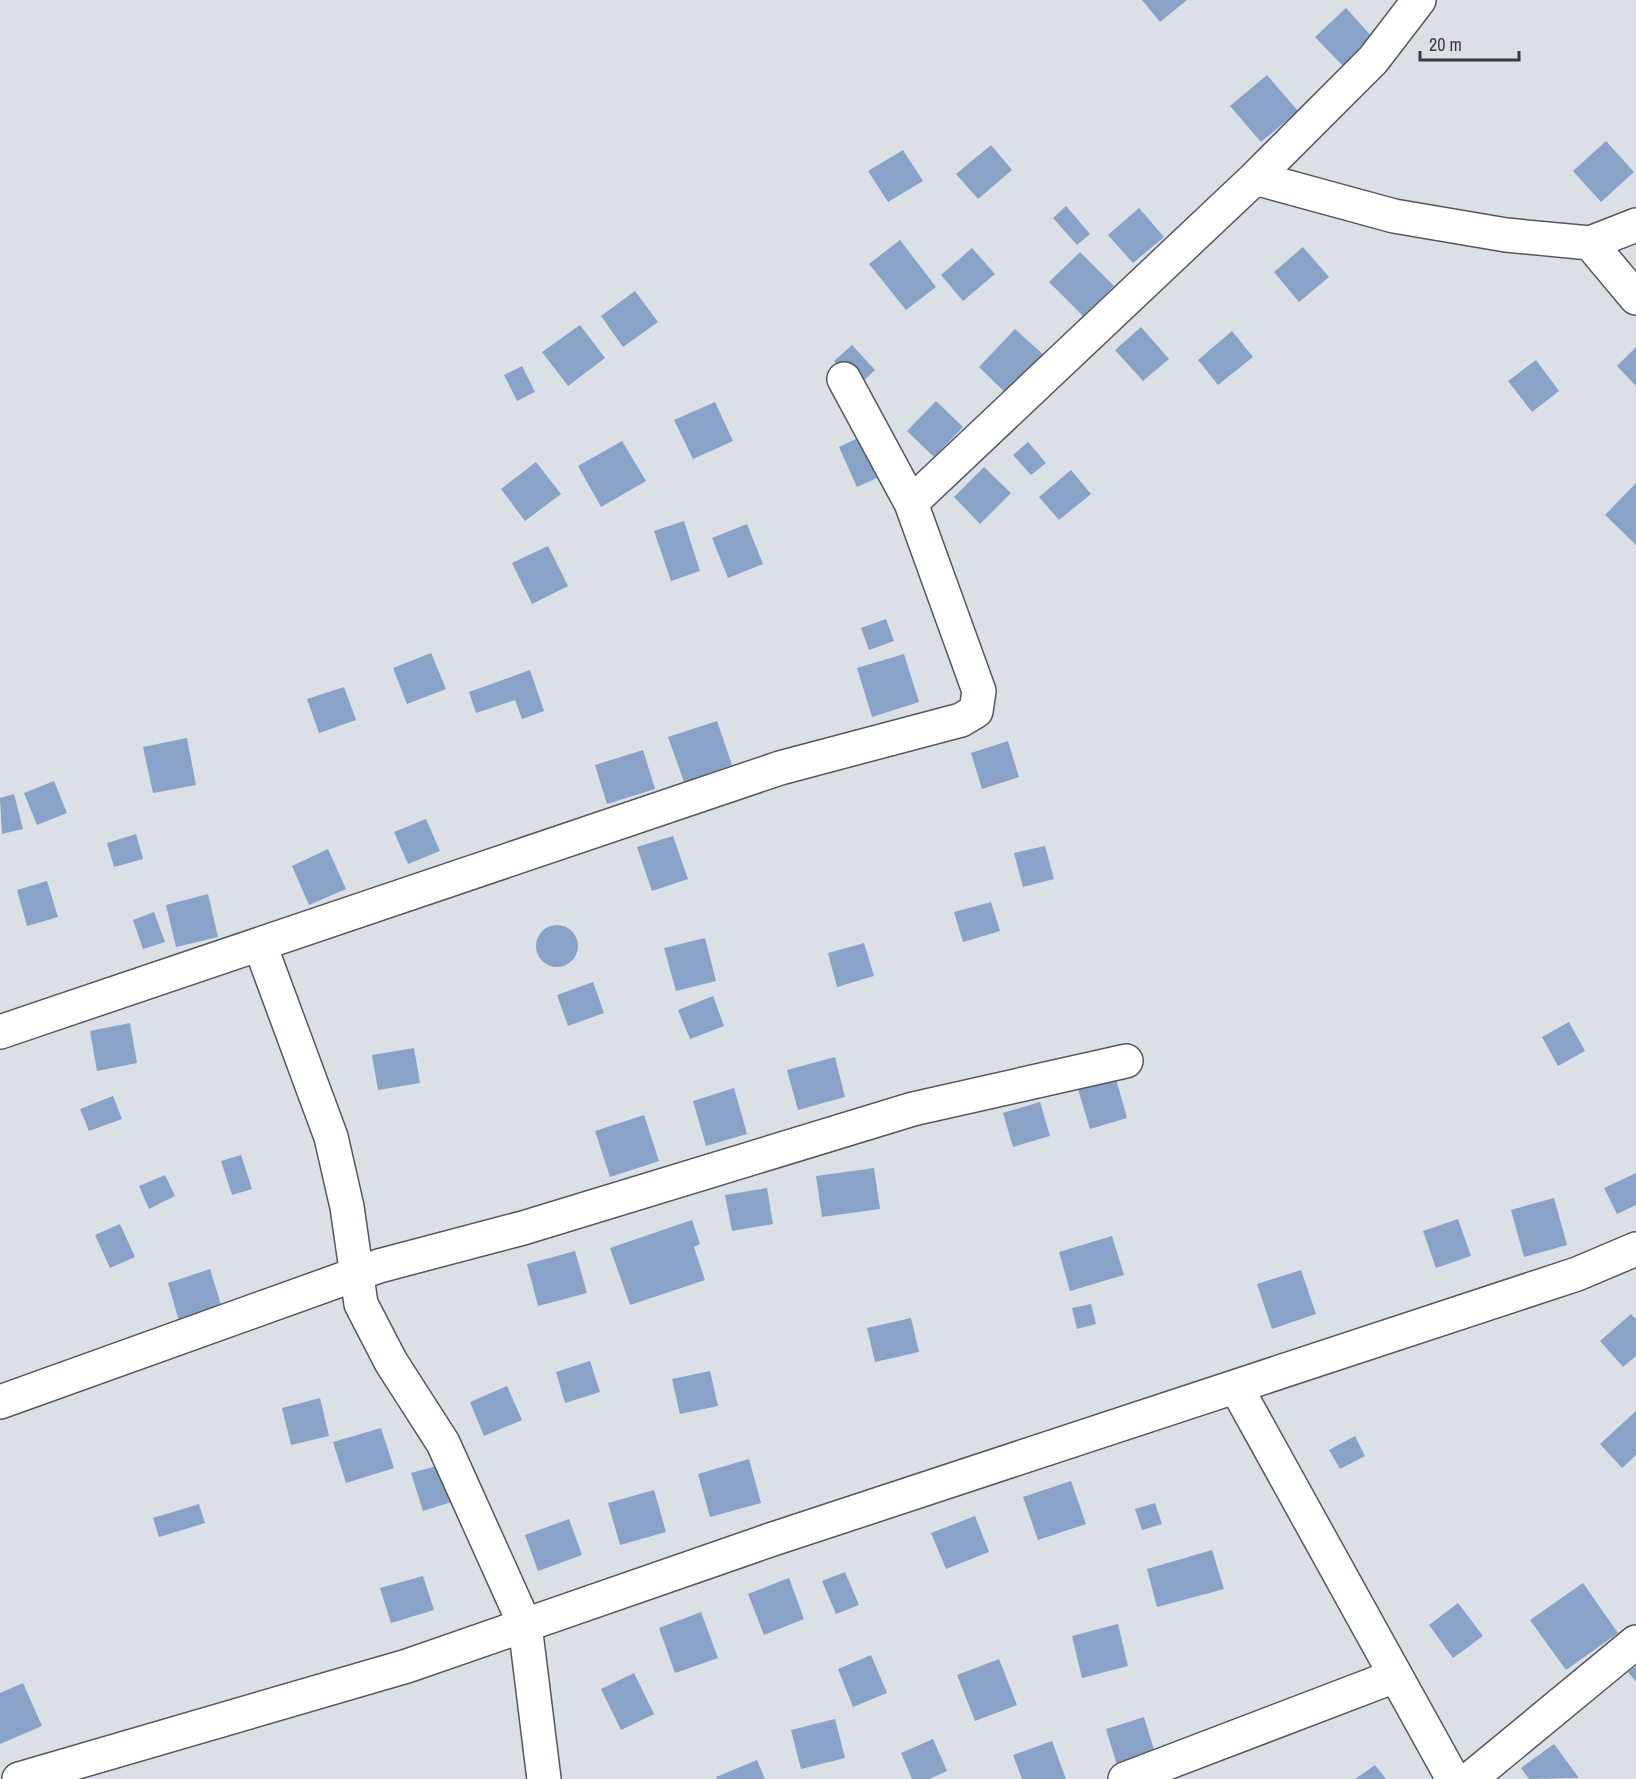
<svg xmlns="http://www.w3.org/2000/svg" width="1636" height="1779" font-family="'Archivo Narrow',sans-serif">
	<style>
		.building { fill: #88a2c8 }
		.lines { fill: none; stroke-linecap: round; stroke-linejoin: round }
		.minor-casing { stroke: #53585e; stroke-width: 36 }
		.minor { stroke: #fff; stroke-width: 33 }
	</style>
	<rect width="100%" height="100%" fill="#dbe0e7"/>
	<!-- building -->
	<path class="building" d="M1142,0H1187L1160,22Z
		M1346,8L1374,39L1344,67L1315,37Z
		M1267,75L1298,111L1261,142L1230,106Z
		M1606,141L1634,172L1601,202L1573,171Z
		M991,145L1012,170L978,199L956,174Z
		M903,150L923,181L888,202L868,171Z
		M1066,206L1090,234L1077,245L1053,218Z
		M1139,208L1164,237L1133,263L1108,235Z
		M900,240L936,287L906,310L869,264Z
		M1303,247L1329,277L1299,302L1274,272Z
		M972,248L995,274L963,301L941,275Z
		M1080,252L1114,286L1083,316L1049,282Z
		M635,291L658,322L623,347L601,316Z
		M580,325L605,358L568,386L542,352Z
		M1141,327L1169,359L1143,381L1115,350Z
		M1015,329L1047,358L1010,397L979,367Z
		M1232,331L1253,357L1218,385L1198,360Z
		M852,345L875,370L858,386L834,361Z
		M1636,347V386L1617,366Z
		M1536,360L1559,391L1532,412L1508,381Z
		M522,366L535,392L517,401L504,375Z
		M936,401L963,427L934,457L907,431Z
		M715,402L733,441L693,459L674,420Z
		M858,438L877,478L857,487L839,447Z
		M622,441L646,481L601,507L578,466Z
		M1028,442L1046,463L1031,475L1013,455Z
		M536,462L561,494L525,521L501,489Z
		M984,467L1011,493L980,524L954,497Z
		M1071,470L1091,494L1059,520L1039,497Z
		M1636,483V545L1605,515Z
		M684,521L700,571L671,581L654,531Z
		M747,524L763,564L728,578L712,538Z
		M548,546L568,586L532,604L512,563Z
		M886,619L894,641L869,650L861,628Z
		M431,653L446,689L407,704L393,668Z
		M904,654L919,702L872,717L857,668Z
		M530,670L544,711L522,719L515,700L476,713L469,692Z
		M344,687L356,720L319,733L307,699Z
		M717,721L732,765L684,782L668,737Z
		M187,738L196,785L153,793L143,747Z
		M1008,741L1019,777L982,789L971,753Z
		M643,750L655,789L607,804L595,765Z
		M54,781L67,813L37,825L24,793Z
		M14,794L23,829L2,834L0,798Z
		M426,819L440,851L408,864L394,832Z
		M136,834L143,859L114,867L107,843Z
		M673,836L688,879L652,891L637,847Z
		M1045,846L1054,879L1023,887L1014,853Z
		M328,849L346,889L309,905L292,866Z
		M47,881L58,917L27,926L17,890Z
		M208,894L218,937L176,947L166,905Z
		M991,902L1000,931L963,942L954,912Z
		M154,912L165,942L143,949L133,920Z
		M536 946a21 21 0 1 1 42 0a21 21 0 1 1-42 0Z
		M705,938L716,981L676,991L664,948Z
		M864,943L874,976L837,987L828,953Z
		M593,982L604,1013L568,1026L557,995Z
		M713,996L724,1026L690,1039L678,1010Z
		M1569,1022L1585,1051L1558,1066L1542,1037Z
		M130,1023L137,1063L97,1071L90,1031Z
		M414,1048L420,1083L378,1090L372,1055Z
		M835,1057L845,1097L798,1110L787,1070Z
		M1115,1075L1127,1118L1090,1129L1077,1086Z
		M734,1088L747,1134L706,1146L693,1101Z
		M113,1096L122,1119L89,1131L80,1109Z
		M1040,1102L1050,1136L1013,1147L1003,1113Z
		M644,1115L659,1161L610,1177L595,1131Z
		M241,1155L252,1189L232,1195L221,1161Z
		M874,1168L880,1209L822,1217L816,1176Z
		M1636,1173V1205L1617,1214L1604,1188Z
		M165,1175L175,1196L149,1209L139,1186Z
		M767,1188L773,1224L732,1231L725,1195Z
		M1554,1198L1567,1245L1524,1257L1511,1210Z
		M1458,1219L1471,1256L1436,1268L1423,1231Z
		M692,1220L700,1244L694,1247L705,1280L630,1305L610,1248Z
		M120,1224L135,1257L110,1268L95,1235Z
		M1112,1236L1124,1275L1070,1291L1059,1252Z
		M575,1251L587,1293L538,1306L527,1264Z
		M210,1269L222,1308L179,1321L168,1283Z
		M1301,1270L1316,1314L1272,1329L1257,1284Z
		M1091,1304L1096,1324L1077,1329L1072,1308Z
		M1631,1314L1636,1319V1356L1623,1367L1600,1341Z
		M911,1318L919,1352L875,1362L867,1328Z
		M590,1361L600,1392L565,1403L556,1372Z
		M710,1371L718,1406L680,1414L672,1379Z
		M507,1386L522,1420L484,1436L470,1402Z
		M320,1398L329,1436L291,1445L282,1408Z
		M1636,1411V1455L1622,1468L1600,1444Z
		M381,1428L394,1468L346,1483L333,1442Z
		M1355,1436L1365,1456L1340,1469L1329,1450Z
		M749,1459L761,1503L710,1517L698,1474Z
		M444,1464L455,1501L423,1511L411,1473Z
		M1071,1481L1086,1524L1038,1540L1023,1497Z
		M654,1490L666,1532L620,1545L608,1503Z
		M1155,1503L1162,1524L1142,1530L1135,1509Z
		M199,1504L205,1523L159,1537L153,1518Z
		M975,1516L989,1552L946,1569L931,1533Z
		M569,1519L582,1555L538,1571L525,1535Z
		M1212,1550L1224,1589L1157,1607L1147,1569Z
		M845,1572L859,1605L836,1614L822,1581Z
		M423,1576L434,1610L391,1623L380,1588Z
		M789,1578L804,1619L764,1635L748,1594Z
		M1583,1583L1618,1633L1566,1670L1530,1620Z
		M1458,1603L1483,1636L1453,1658L1429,1625Z
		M701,1612L718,1658L675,1673L659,1628Z
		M1118,1624L1128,1666L1082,1678L1072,1636Z
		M871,1655L887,1693L853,1707L838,1669Z
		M999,1659L1017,1705L975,1721L957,1675Z
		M1636,1666V1682L1628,1672Z
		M634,1673L654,1714L621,1730L601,1689Z
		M23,1683L42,1726L0,1744V1693Z
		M1144,1717L1155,1753L1117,1765L1106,1729Z
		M835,1719L845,1758L801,1769L791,1730Z
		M933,1739L947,1771L929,1779H912L901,1753Z
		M1052,1741L1066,1779H1022L1013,1755Z
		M1554,1744L1579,1778L1529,1779L1521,1768Z
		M757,1760L765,1779H717L716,1777Z
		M1375,1765L1386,1779H1355Z"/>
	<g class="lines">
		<defs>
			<path id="minor" d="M1255,178L1394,216L1506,235L1590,243L1636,225
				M1590,243L1636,298
				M911,503L1255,178L1373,60L1419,0
				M260,945L331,1137L347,1207L361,1304L391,1362L443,1443L525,1625L544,1779
				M0,1032L780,768L961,720L976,711L979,691L911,503L844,379
				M1236,1387L1453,1779
				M0,1402L379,1266L523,1228L913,1109L1126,1061
				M19,1779L407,1666L773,1539L1577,1274L1636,1249
				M1125,1779L1395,1676
				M1470,1779L1636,1642"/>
		</defs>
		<!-- minor casing -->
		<use href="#minor" class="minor-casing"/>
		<!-- minor -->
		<use href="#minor" class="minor"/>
	</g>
	<!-- scale -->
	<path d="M1420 51v9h99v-9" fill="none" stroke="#393b3e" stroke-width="3"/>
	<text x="1429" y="51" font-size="18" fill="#393b3e" stroke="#dbe0e7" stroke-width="4.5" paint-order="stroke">20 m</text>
</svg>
